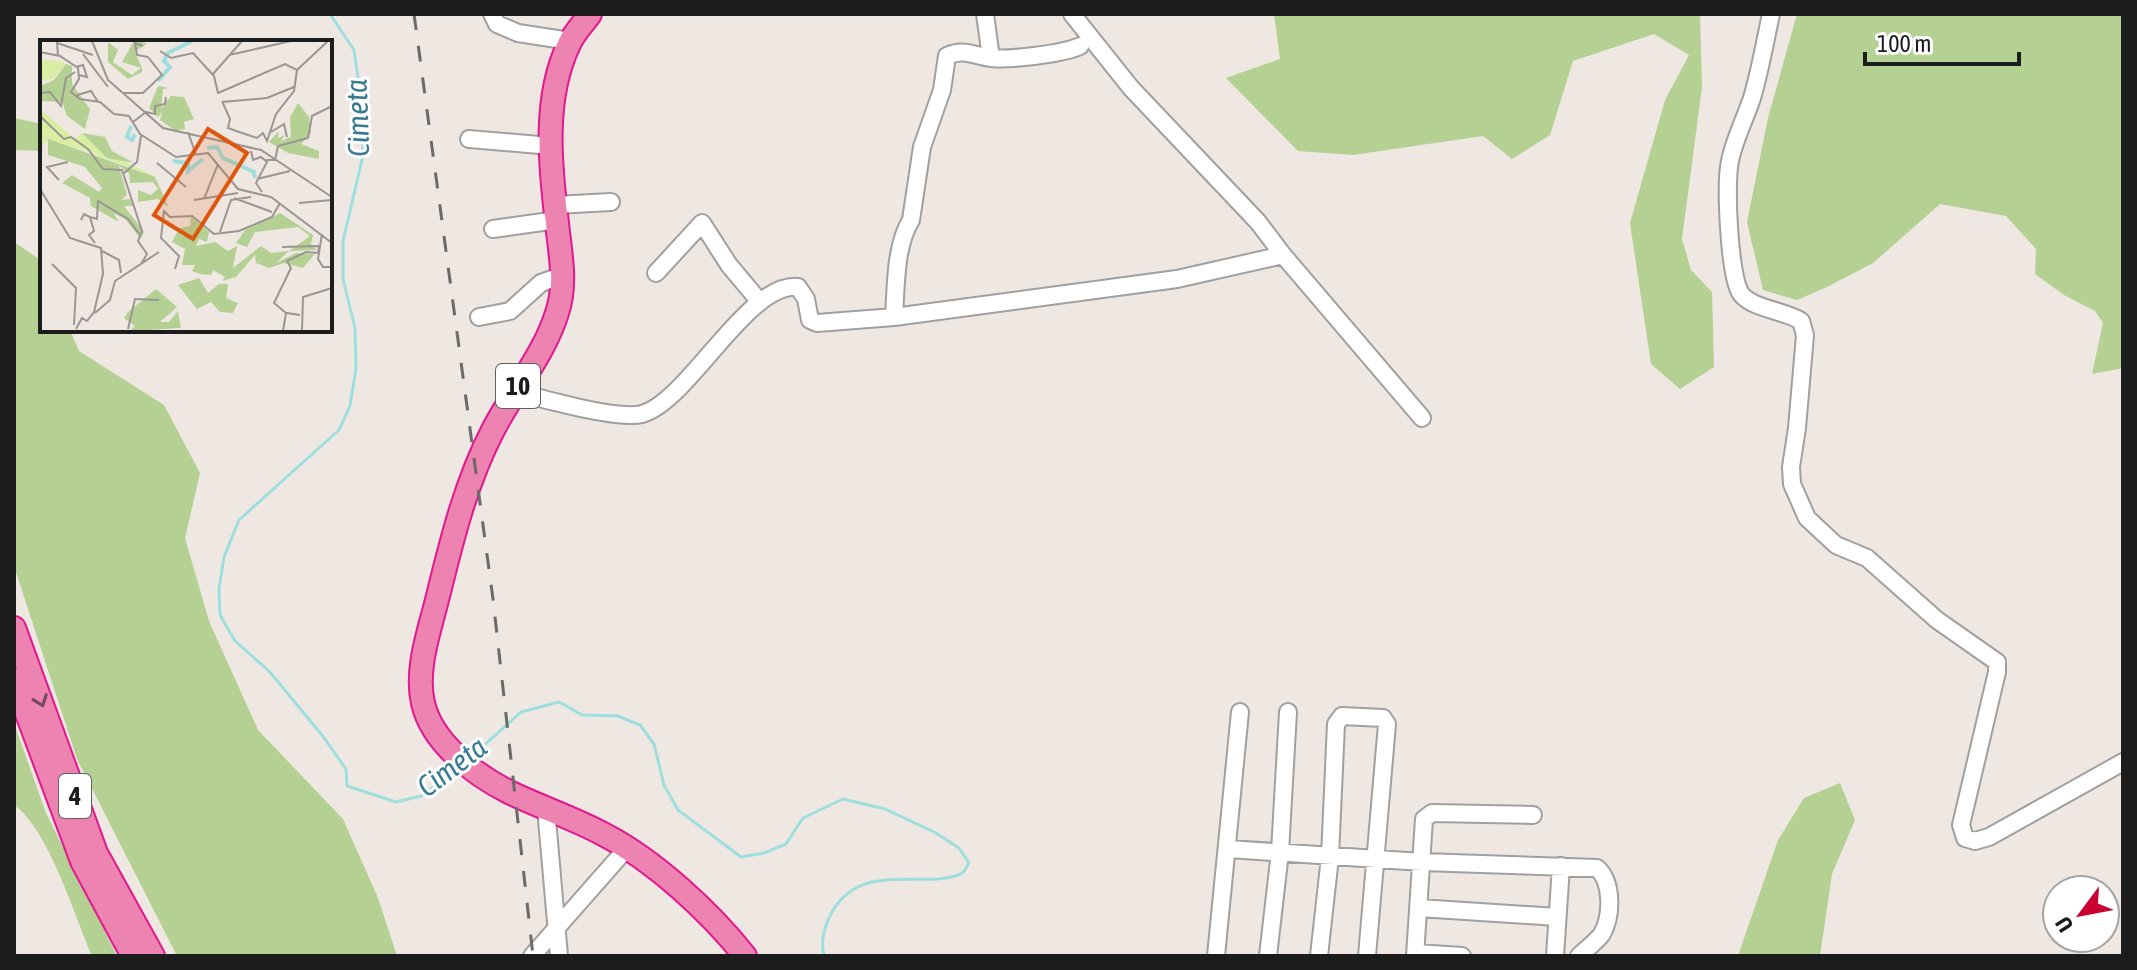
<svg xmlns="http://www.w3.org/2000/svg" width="2137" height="970" font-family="'Asap Condensed',sans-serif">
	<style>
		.forest { fill: #b4d193 }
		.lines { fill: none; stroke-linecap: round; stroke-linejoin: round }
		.stream { stroke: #9edfde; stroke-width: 3 }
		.minor-casing { stroke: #a0a0a0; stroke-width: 20 }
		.highway-casing { stroke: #e2188f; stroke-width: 26 }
		.minor { stroke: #fff; stroke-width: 16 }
		.highway { stroke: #ec83b0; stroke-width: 22 }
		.rail { stroke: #6a6a6a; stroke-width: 3; stroke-dasharray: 16 16; stroke-linecap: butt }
		.oneway { stroke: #7a4a5f }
		.labels { text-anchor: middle; stroke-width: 6; stroke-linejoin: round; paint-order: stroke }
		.shield { fill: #fff; stroke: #606060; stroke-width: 2 }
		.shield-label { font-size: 26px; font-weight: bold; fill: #1c1c1c }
		.water-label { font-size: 30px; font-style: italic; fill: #397b92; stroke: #fff }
		.inset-river { fill: none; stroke: #9edfde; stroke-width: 4 }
		.inset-road { fill: none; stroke: #9b9692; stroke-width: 2 }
		.view { fill: #de560d; fill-opacity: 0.15; stroke: #de560d; stroke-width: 4 }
		.inset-edge { fill: none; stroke: #1c1c1c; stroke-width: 4 }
	</style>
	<rect width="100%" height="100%" fill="#efe7e1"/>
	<!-- forest -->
	<path class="forest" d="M1274,14H1700L1702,87L1682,239L1691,270L1712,292L1714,367L1680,389L1651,364L1630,223L1665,100L1689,55L1654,34L1573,61L1550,135L1512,159L1483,136L1353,155L1298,151L1226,78L1280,59Z
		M1797,14H2123V368L2092,374L2103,323L2095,311L2064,295L2035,274L2036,249L2006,216L1940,204L1873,263L1827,287L1797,300L1763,290L1747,222L1768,118Z
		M14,118L42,124L41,151L14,150Z
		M14,242L42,261V330H70L79,351L164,405L200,473L185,538L209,621L258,730L343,819L378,898L397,956H177L77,759L14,566Z
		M14,723L46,813L117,956H92C75,917 48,828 14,805Z
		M1840,783L1855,820L1832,874L1820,956H1738L1778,840L1804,798Z"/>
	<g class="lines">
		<!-- stream -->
		<path class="stream" d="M330,14L354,50L364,120L362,160L343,241V279L355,328L356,369L350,406L339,430L239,520L224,557L219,589L220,615L235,641L269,671L322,735L346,769L347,786L396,802L421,796L458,769
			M472,756L521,712L559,702L582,715L618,716L640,725L654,744L664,785L678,810L741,857L764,853L786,844L803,818L843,799L885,809L934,832L959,848L969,863C967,866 965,871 962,873C955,878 945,878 938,879C894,881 850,870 828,920C823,933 821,942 824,956"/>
		<defs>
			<path id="minor" d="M492,14L497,24L518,33L570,41
				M985,14L991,58
				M1072,14L1131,88L1258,222L1283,255L1422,418
				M1771,14C1765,42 1760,71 1752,98C1745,119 1734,140 1730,161C1725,183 1729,277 1741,294C1753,309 1783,310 1801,321L1805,335L1797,428L1791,467L1792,484L1807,518L1836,545L1867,558L1937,620L1997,662V672L1961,825L1965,838L1975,841L1989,837L2123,762
				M469,139L551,146
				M555,205L611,202
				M493,229L557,220
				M656,273L702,223L729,265L760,302
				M479,317L510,311L541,283L563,275
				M894,317C896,286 895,246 911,220L922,147L942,90L947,56C963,48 975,56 991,58C1009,60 1063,54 1080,46
				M515,391C541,399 618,420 642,414C689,401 747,282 798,287L806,299L810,320L817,323L894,317L1177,279L1283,255
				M546,808L559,956
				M1229,849L1422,862L1597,868C1613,882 1612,916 1602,934C1596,942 1586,949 1579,956
				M1419,908L1557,917
				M1416,953L1462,956
				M532,956L627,848
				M1216,956L1240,712
				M1268,956L1280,852L1288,712
				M1319,956L1330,857L1336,724L1342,716L1383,718L1387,724L1367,956
				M1415,956L1424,819L1432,813L1533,815
				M1555,956L1561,866"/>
			<path id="highway" d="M590,14C583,24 574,33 569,44C543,98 550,165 557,223C560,253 567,283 557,313C544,355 513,391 493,430C466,482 452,539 438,596C430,629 415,669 423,703C432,743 475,775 509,792C540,807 573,818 603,834C654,860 710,912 745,956
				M14,628L96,853L153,956
				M14,679L82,861L133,956"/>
		</defs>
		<!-- minor casing -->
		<use href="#minor" class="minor-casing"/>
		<!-- highway casing -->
		<use href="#highway" class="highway-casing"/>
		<!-- minor -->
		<use href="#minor" class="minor"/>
		<!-- highway -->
		<use href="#highway" class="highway"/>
		<!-- rail -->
		<path class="rail" d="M414,14L493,599L533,956"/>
	</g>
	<!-- one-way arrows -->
	<defs><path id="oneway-chevron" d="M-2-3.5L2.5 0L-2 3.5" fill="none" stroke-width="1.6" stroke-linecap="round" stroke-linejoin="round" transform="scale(2)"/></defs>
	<use class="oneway" href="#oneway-chevron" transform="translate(41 701) rotate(70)"/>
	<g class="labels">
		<!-- shield labels -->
		<g class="shield">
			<rect x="496" y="364" width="44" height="44" rx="6"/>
			<rect x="59" y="774" width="32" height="44" rx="6"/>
		</g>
		<g class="shield-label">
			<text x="518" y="395">10</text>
			<text x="75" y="805">4</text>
		</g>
		<!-- water labels -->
		<g class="water-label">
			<text transform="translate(358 118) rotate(-92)" y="10">Cimeta</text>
			<text transform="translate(452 767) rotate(-37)" y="10">Cimeta</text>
		</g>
	</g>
	<!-- overview -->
	<g transform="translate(40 40)">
		<rect width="292" height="292" fill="#efe7e1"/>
		<path d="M0,20L21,21L26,24L12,39L2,40ZM0,69L35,99L42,93L60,110L114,136L105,138L99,131L41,109L6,102L0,108Z" fill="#d9eda3"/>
		<path d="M94,1L107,3L95,12L102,28V32L88,39L68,22V2L78,10L73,22L92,35L101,28L82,22ZM26,24L32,26V44L50,69L45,89L27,76L22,62L0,61V46L14,40ZM118,46L129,48L123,49L121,69L131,56L144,57L154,79L144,82L145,89L136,91L120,80L122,72L118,77L109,68ZM258,63L269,77L271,93L261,104L279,111V119L248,113L229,102L239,91L238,98L245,95L241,101L251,97L250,77ZM42,93L65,97L72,111L94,123L67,118ZM8,99L115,137L129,168L118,159L98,162V150L111,155L118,149L113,142L90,143L89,133L79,126L87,155L81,160L90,159L93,166H84L104,192L101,199L85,179L73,173L79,181L75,180L51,166L50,158L22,143L32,135L59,152L62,148L45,127L8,115ZM240,173L273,195L271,204L277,210L249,211L236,223L256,213L275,214L263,228L244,223L229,228L216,223L215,215L196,237L182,241L185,237L173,230L171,235L160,234L152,231L155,225H142L145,209L132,202L139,188L150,186L151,177L169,192L167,202L159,199L156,206L175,202L188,211L197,206L193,228L221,206L231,213L249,211L270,196L258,187L215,192L207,207L196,203L205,190ZM159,238L168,253L179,244H188L186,258L198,263L193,273L180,272L171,262L157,269L138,245ZM116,249L137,267L120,282H129L138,271L141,288L90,291L95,286L84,278L88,272Z" fill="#b4d193"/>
		<path class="inset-river" d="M118,41L130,27L124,21L128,13L152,1M91,86L87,97L92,100L95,94M167,108L177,107L183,118L214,132L215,138M133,121L148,123V131L163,119"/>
		<path class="inset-road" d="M52,1L68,40L123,88L221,110L292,157M103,6L95,3L97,15L108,17M120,11L131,18L153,13L174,36L178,53L245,24L257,30M0,12L20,16L38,28L39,39L31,52L40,59L60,62L74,74L89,76L100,94L136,117L168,113L198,149L231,157L292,203M43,14L68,47M18,15L17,3L53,15M189,15L251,1M36,27L43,25L47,37L39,35M173,34L202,1M0,53L10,52L21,66L26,38L35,32M84,53H103L122,35L108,17M37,55L51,51L58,62M182,61L190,79L188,88L205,94M182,62L227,58L254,47M0,76L24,99L31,97L48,109L63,129L82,130L102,191L98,201L107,214L101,224M93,82L106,72L115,74V66L125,64L126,57M148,92L156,115M231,92L244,84L247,97M202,93L217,98L223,93L227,101L236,74L254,51L257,30L288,1M211,111L213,120L221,117L227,122L216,143L222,152M226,120H235L238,106L268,98L272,76L292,66M117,123L146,147M83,134L97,122L101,96M217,139L250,131M19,140L7,127L28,122M0,149L30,198L61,208L63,234L54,272L47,281L42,278L36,289M194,158L232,172M164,159L178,124M154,160L198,153M259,163L292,160M50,177L57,179L58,161L88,179L100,195M41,180L44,174L50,177L54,191L49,195L55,203M180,192L191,160L211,157M282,194L278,219L283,227H292M242,207L279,206M62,211L79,220L81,233M12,224L36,248L34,285M135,229L139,216L121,198L124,171L130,177L152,176L174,194L199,191L232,177L240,163M55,273L70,260L75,241L119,212M246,273L234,263L251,228L247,221L266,212L278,213L279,207M88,289L95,259L119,260M243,291L246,273L260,275M262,291L263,257L292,248"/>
		<path class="view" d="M168,89L207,113L153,199L114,175Z"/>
		<rect width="292" height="292" class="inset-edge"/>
	</g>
	<!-- border -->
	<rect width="2137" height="970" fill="none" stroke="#1c1c1c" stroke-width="32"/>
	<!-- north arrow -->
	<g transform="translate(2081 914) rotate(238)"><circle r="38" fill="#ffffff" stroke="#a4a4a4" stroke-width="2"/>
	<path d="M0-6L14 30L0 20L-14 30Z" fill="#c90031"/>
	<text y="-12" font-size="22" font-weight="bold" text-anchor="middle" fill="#1c1c1c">U</text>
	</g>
	<!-- scale -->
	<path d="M1865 52v12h154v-12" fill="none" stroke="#1c1c1c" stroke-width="4"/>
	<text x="1877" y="52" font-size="24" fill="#1c1c1c" stroke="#ffffff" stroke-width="6" paint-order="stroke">100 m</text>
</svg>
